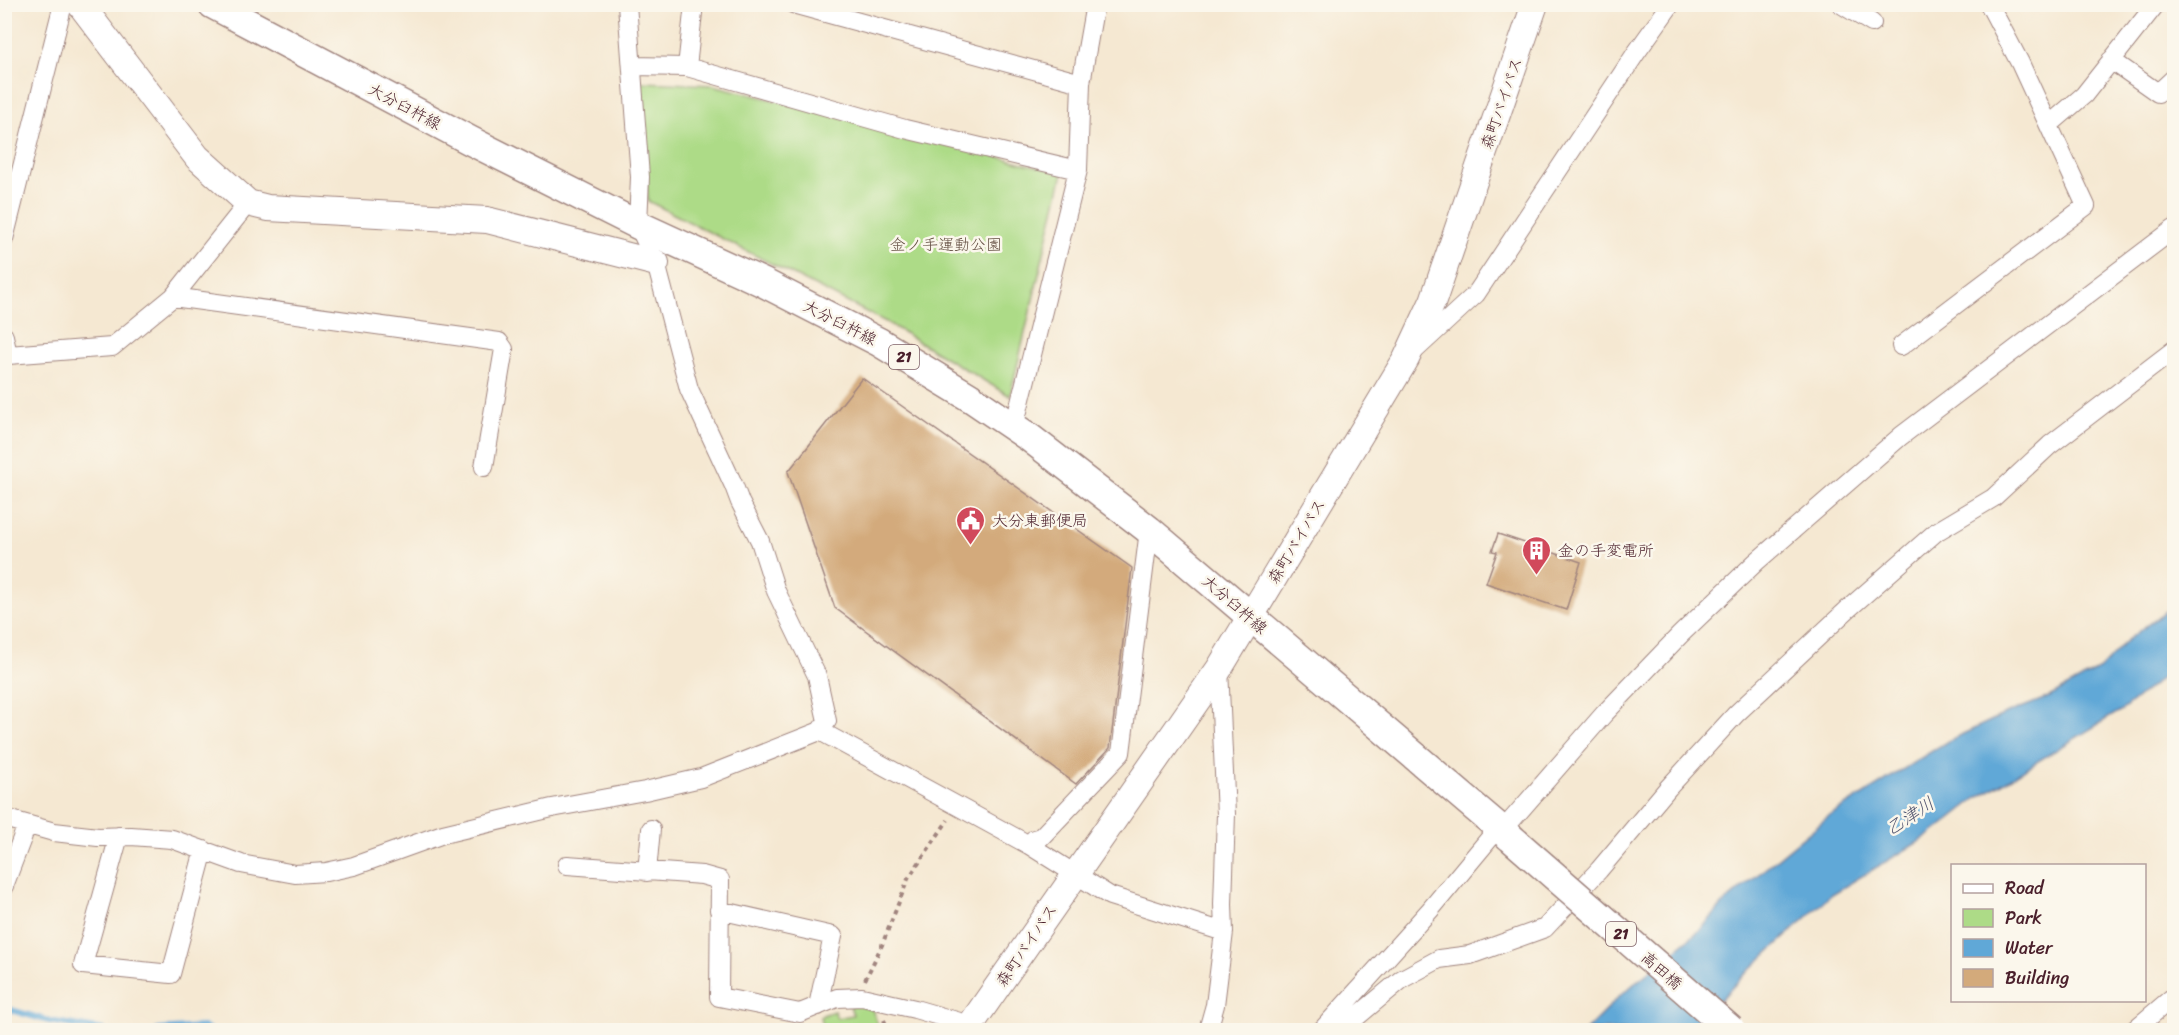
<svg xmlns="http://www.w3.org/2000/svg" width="2179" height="1035" font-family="Sriracha,'Klee One',sans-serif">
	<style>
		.green { fill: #addb87; stroke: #7c7d59; stroke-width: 1.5 }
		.water { fill: #60a8d7; stroke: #556481; stroke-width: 1.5 }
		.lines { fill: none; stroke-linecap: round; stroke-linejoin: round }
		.stream { stroke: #60a8d7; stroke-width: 6 }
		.building { fill: #d3aa7b }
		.street-casing { stroke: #a0847e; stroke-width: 20 }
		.secondary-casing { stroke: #a0847e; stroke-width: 28 }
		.primary-casing { stroke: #a0847e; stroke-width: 31 }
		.path { stroke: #a0847e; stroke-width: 4; stroke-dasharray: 4.5 4.5; stroke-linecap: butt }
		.street { stroke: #fff; stroke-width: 18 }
		.secondary { stroke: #fff; stroke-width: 26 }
		.primary { stroke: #fff; stroke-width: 28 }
		.primary-bridge-casing { stroke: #a0847e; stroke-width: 31; stroke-linecap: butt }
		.primary-bridge { stroke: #fff; stroke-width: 28 }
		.labels { text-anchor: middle; stroke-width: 5; stroke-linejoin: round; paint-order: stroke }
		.shield { fill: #fbf7ec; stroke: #7f6065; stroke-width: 1.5 }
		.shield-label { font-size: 15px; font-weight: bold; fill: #4a1f2b }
		.street-label { font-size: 16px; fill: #4a1f2b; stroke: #fbf7ec }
		.park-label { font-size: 16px; fill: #634e42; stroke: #fbf7ec }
		.poi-label { font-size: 16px; fill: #4a1f2b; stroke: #fbf7ec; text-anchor: start }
		.water-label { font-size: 18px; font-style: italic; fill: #535670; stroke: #fbf7ec }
	</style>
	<rect width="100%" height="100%" fill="#fbf7ec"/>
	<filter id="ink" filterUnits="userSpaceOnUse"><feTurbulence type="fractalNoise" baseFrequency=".0167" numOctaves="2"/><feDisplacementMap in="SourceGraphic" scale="12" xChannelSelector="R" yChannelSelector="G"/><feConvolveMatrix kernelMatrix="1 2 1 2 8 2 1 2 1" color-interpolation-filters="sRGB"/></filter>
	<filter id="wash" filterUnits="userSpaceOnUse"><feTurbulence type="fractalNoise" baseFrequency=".008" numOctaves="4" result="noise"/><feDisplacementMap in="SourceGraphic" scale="24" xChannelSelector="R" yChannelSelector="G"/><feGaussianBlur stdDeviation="1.35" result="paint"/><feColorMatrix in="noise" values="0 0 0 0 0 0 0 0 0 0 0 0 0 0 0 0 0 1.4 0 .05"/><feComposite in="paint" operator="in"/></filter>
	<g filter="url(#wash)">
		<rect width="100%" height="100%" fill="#f5e8d2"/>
		<!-- green -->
		<path class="green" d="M641,82L713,85L1063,173L1010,396L886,322L648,201Z
			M859,1005L872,1009L878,1025L869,1030H823L820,1016L834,1011L837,1018L853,1015L850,1006Z"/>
		<!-- water -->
		<path class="water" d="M2174,605V668L2125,708L1974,800L1927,837L1832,894L1742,977L1692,1030H1586L1622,994L1701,929L1725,902L1829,816L1948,741L2003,715L2049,697L2100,669L2126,641Z"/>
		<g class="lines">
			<!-- stream -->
			<path class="stream" d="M4,1008L49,1021L103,1030
				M158,1030L203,1027L210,1030"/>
		</g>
		<g id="blocks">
			<!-- building -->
			<path class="building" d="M862,378L1132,568L1110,748L1076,784L835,608L788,472Z
				M1498,534L1581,562L1566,610L1486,583L1497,552L1492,551Z"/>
		</g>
	</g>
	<g filter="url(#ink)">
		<use href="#blocks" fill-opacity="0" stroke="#a0847e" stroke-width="1.5"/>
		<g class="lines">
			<defs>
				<path id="street" d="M694,4L687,67L905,129L1078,170
					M793,4L1081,83
					M1841,4L1872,23
					M2111,60L2158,93L2174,78
					M632,66L687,67
					M2049,125L2084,95L2156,4
					M4,239L63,4
					M173,297L248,203
					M4,336L8,355L112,347L173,297L499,342L504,349L484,467
					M1901,346L2086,206L2020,63L1989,4
					M1414,351L1476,294L1636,53L1671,4
					M1014,427L1078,170L1081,83L1095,4
					M820,731L1029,845L1110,896L1224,932
					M4,818L54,832L98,837L131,836L172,839L241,864L295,874L326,872L354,866L443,834L552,808L645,791L701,778L820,731L827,721L817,676L776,591L760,541L740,502L734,486L689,389L656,263L638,225L640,177L627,4
					M1503,830L1604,714L1680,635L1756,562L1901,436L2174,229
					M119,836L83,965L171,974L204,850
					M1029,845L1034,839L1041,837L1121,753L1149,530
					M567,865L702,875L720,880L719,997L800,1013L837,998L862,997L915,1009L970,1025
					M647,872L651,829
					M4,886L27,825
					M719,910L833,936L818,1006
					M1208,1030L1215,1005L1224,932L1223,904L1226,814L1219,669
					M1322,1030L1430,910L1499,827
					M1341,1030L1402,979L1439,959L1470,955L1545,928L1599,870L1668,788L1736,714L1848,609L1936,532L1993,498L2050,445L2174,350
					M2134,1030L2174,996"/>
				<path id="secondary" d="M80,4L197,157L248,203L268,208L487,220L656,263
					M967,1030L1219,669L1406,359L1433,301L1535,4"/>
				<path id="primary" d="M212,4L471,141L638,225L764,283L879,342L971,398L1030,438L1149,530L1511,838"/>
			</defs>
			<!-- street casing -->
			<use href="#street" class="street-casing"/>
			<!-- secondary casing -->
			<use href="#secondary" class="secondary-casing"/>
			<!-- primary casing -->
			<use href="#primary" class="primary-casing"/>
			<!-- path -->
			<path class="path" d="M865,980L882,945L908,879L948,820
				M884,1020L888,1030
				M524,1030H537"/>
			<!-- street -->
			<use href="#street" class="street"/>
			<!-- secondary -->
			<use href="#secondary" class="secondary"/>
			<!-- primary -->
			<use href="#primary" class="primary"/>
			<defs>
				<path id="primary-bridge" d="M1511,838L1731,1030"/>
			</defs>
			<!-- primary-bridge casing -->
			<use href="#primary-bridge" class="primary-bridge-casing"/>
			<!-- primary-bridge -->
			<use href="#primary-bridge" class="primary-bridge"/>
		</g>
	</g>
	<!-- icons -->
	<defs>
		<symbol id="civic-pin" viewBox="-11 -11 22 30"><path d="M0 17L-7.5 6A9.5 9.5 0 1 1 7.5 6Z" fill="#d1495b" stroke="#fbf7ec"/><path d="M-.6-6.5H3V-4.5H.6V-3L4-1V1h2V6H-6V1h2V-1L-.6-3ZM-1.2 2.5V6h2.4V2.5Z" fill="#fff"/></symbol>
		<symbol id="building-pin" viewBox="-11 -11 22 30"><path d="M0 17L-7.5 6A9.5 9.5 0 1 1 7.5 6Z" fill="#d1495b" stroke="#fbf7ec"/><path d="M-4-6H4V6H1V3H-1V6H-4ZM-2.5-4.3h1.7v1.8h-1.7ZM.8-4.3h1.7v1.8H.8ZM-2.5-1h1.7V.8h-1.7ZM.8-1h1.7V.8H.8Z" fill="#fff"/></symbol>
	</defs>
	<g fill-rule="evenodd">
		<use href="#civic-pin" x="954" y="504" width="33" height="45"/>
		<use href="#building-pin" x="1520" y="534" width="33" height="45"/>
	</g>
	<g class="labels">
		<!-- shield labels -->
		<g class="shield">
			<rect x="889" y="345" width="30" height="24" rx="4.5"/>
			<rect x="1606" y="922" width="30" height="24" rx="4.5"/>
		</g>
		<g class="shield-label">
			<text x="904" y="362">21</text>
			<text x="1621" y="939">21</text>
		</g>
		<!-- street labels -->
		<g class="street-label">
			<text transform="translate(1501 103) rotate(-71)" y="6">森町バイパス</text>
			<text transform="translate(405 106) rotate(28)" y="6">大分臼杵線</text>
			<text transform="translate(840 322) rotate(27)" y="6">大分臼杵線</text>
			<text transform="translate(1296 541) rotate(-59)" y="6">森町バイパス</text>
			<text transform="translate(1235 604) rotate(41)" y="6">大分臼杵線</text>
			<text transform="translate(1026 945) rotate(-56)" y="6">森町バイパス</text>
			<text transform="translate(1662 970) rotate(41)" y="6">高田橋</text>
		</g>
		<!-- park labels -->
		<g class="park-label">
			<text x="946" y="250">金ノ手運動公園</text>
		</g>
		<!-- poi labels -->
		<g class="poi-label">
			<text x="992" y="526">大分東郵便局</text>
			<text x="1558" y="556">金の手変電所</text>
		</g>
		<!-- water labels -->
		<g class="water-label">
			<text transform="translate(1910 816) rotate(-33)" y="6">乙津川</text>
		</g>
	</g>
	<!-- margin -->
	<rect width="2179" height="1035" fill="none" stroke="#fbf7ec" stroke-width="24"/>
	<!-- legend -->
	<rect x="1951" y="864" width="195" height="138" fill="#fbf7ec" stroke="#b4a19f" stroke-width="1.5"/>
	<rect x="1963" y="884" width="30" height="9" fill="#ffffff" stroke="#b4a19f" stroke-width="1.5"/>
	<text x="2005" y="894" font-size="18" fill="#4a1f2b">Road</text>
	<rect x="1963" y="909" width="30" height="18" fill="#addb87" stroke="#b4a19f" stroke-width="1.5"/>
	<text x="2005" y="924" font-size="18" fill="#4a1f2b">Park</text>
	<rect x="1963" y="939" width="30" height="18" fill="#60a8d7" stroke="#b4a19f" stroke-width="1.5"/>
	<text x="2005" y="954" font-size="18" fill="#4a1f2b">Water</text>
	<rect x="1963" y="969" width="30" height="18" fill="#d3aa7b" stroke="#b4a19f" stroke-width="1.5"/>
	<text x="2005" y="984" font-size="18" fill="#4a1f2b">Building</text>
</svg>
